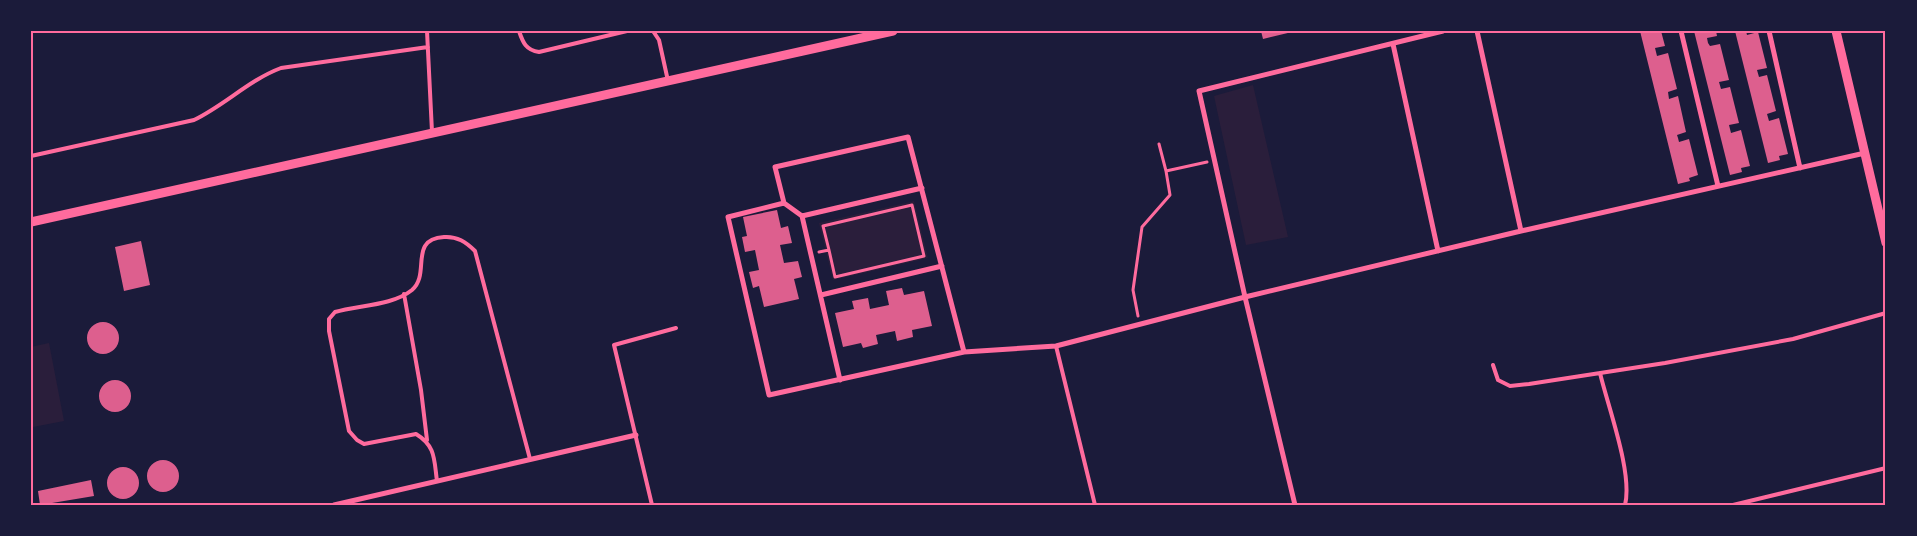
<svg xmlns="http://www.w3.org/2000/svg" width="1917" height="536" font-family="'Public Sans',sans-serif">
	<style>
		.green { fill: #2a1e3b }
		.building { fill: #dd5f8e }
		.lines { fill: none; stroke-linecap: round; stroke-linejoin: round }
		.path { stroke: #ff6b9d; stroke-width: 3 }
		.service { stroke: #ff6b9d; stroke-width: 4 }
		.minor { stroke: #ff6b9d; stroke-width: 5 }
		.tertiary { stroke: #ff6b9d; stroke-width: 9 }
		.neatline { fill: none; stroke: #ff6b9d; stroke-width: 2 }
	</style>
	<rect width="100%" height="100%" fill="#1b1b3a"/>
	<!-- green -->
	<path class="green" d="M1253,85L1288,237L1246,245L1214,96Z
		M914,201L928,258L833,280L819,223Z
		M49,343L64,421L33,427L31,347Z"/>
	<!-- building -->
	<path class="building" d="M1261,31H1292V32L1263,39Z
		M1640,31H1661L1665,46L1655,48L1657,56L1668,53L1677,89L1668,92L1669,99L1678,96L1686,132L1677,135L1678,138L1679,142L1689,139L1698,175L1689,178L1690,181L1678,184Z
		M1694,31H1716L1717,36L1707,38L1708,43L1710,46L1720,44L1729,80L1719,82L1721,89L1730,87L1739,123L1729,125L1731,133L1741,130L1750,166L1741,168L1742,172L1730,175Z
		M1735,31H1746L1747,35L1758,32L1767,68L1757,70L1759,77L1767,75L1776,111L1767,114L1769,121L1779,118L1788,154L1779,156L1780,160L1768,163Z
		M777,210L781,228L788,226L792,243L780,245L784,263L798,261L802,277L794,279L799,299L764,307L759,286L753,288L749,272L759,270L755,250L745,252L742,237L747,236L743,217Z
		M141,241L150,285L124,291L115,247Z
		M902,288L904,295L924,291L932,326L912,330L913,337L897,341L895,331L876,335L878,344L863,348L861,343L843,347L835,313L854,309L852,301L868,298L870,309L889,305L886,291Z
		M87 338a16 16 0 1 1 32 0a16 16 0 1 1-32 0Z
		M99 396a16 16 0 1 1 32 0a16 16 0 1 1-32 0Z
		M147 476a16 16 0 1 1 32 0a16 16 0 1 1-32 0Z
		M107 483a16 16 0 1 1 32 0a16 16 0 1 1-32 0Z
		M91,480L94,496L40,505L38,491Z"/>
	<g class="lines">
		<!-- path -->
		<path class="path" d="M1159,144L1166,171L1207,162
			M819,252L829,250L823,226L912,205L924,256L835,277L829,250
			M1138,316L1133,290L1142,227L1170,195L1166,171"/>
		<!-- service -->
		<path class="service" d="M427,31L432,132
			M519,31C523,43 526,50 539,52L627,31
			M653,31L659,40L668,81
			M31,156L194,120C225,105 249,80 281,68L428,47
			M404,294L421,390L427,440
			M1056,346L1095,505
			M1493,365L1498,380L1510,386L1529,384L1665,363L1793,339L1886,313
			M1600,373C1608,407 1633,473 1625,505
			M437,481C434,460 436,446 416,434L364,444L357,440L349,431L329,331V319L335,312C358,305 392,306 412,290C431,274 408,239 444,237C457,236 466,242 475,251L530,459
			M652,505L614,345L676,328
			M1733,505L1886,468"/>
		<!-- minor -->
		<path class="minor" d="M1477,31L1521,231
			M1681,31L1718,186
			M1769,31L1800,168
			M1393,44L1438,251
			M784,203L802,216
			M821,295L942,266
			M964,352L908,137L775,167L784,203L728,217L769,395L964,352L1056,346L1245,297L1521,231L1865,153
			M840,380L802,216L922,188
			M334,505L636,435
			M1295,505L1245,297L1199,91L1443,31"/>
		<!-- tertiary -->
		<path class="tertiary" d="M1836,31L1886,243
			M31,222L893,31"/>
	</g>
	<!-- border -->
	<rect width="1917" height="536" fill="none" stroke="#1b1b3a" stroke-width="65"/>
	<rect x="32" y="32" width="1852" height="472" class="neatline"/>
</svg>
